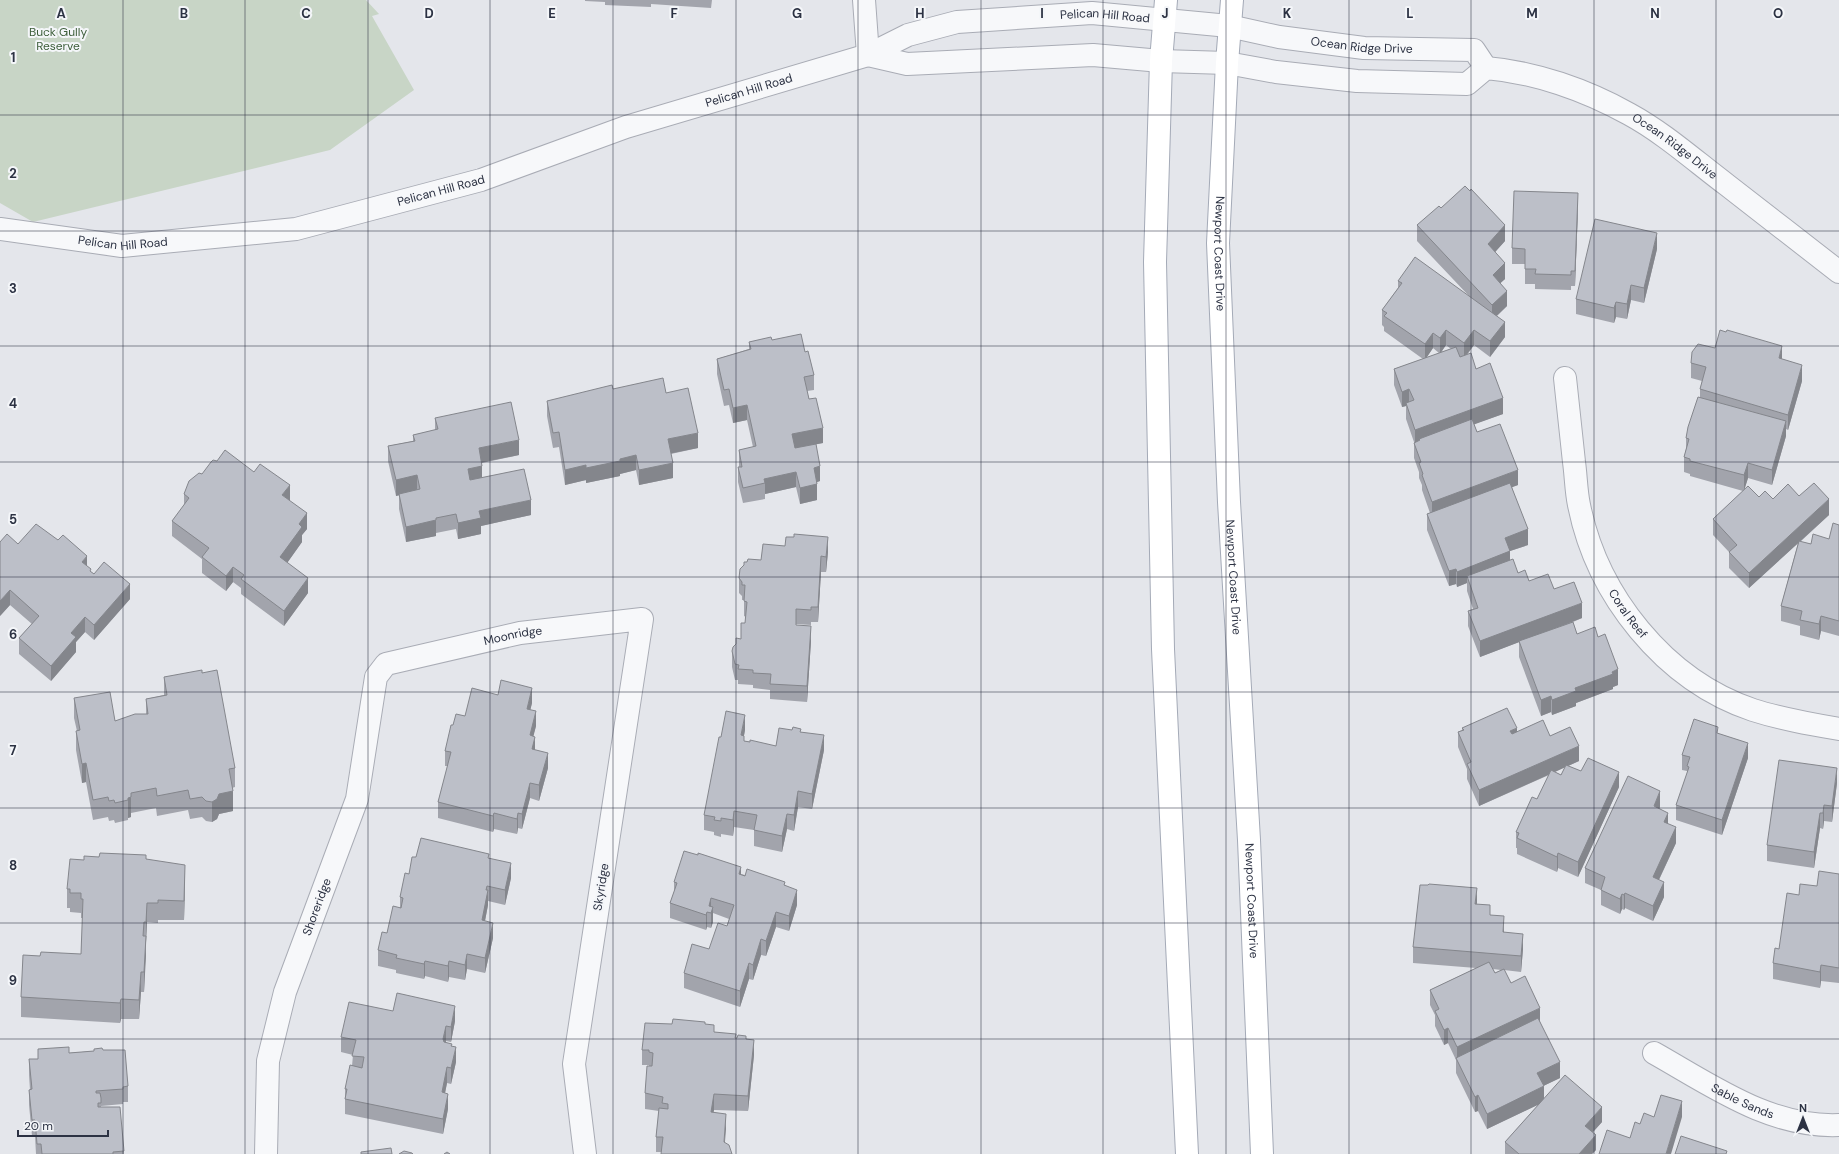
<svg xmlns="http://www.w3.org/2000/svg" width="1839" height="1154" font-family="'DM Sans',sans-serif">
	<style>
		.green { fill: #c8d5c6 }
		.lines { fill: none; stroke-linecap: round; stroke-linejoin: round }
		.minor-casing { stroke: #a9acb5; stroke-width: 24 }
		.major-casing { stroke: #a4aab7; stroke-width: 24 }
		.minor { stroke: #f7f8fa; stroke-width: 22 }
		.major { stroke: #fff; stroke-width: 22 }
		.wall { fill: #a2a4ac; fill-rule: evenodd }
		.shaded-wall { fill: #84868c }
		.building { fill: #bcbfc8; stroke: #84868c }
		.grid { fill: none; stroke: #2c3243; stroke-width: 1; stroke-opacity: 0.55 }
		.labels { text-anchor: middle; stroke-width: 4; stroke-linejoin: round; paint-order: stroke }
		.street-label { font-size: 12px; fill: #2c3243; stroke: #f4f6f9 }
		.park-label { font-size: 12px; fill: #3d5e3a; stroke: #f4f6f9 }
		.grid-label { font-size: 13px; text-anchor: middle; font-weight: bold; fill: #2c3243; stroke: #f4f6f9; stroke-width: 4; stroke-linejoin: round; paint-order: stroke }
	</style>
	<rect width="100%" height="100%" fill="#e4e6eb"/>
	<!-- green -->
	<path class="green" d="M0,0H366L379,14L372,16L414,90L330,150L33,222L0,203Z"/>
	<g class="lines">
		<defs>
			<g id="minor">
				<path d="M864,0L868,55"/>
				<path id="s1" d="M868,55L907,64L1093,55L1161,61L1227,63L1276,72L1357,81L1467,84L1486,68C1535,72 1586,90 1629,114C1664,133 1695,161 1727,185C1764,214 1802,243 1839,272"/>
				<path id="s2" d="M0,229L122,246L296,229L481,180L626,127L868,55L908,35L957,22L1092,13L1229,26L1279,37L1364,48L1474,50L1486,68"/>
				<path id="s3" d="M1565,378C1568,406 1571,434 1574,462C1576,476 1576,491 1579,505C1597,595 1664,680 1753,710C1781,719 1810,724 1839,729"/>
				<path id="s4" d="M1654,1053C1711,1085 1770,1128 1839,1125"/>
				<path id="s5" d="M266,1154L268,1061L285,992L357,799L376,677L386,664L520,633L642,619L574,1064L585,1154"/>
			</g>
			<g id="major">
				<path d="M1166,0L1161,61L1155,262L1163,649L1187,1154"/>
				<path id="s6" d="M1232,0L1227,63L1218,243L1229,502L1249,840L1262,1154"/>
			</g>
		</defs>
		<!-- minor casing -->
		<use href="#minor" class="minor-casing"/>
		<!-- major casing -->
		<use href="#major" class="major-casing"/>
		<!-- minor -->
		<use href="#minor" class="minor"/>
		<!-- major -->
		<use href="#major" class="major"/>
	</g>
	<!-- wall -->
	<path class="wall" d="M585,0H712L711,8L651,4V7L605,5V2L585,1Z
		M1441,208L1505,241L1495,252L1505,279L1500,283L1507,306L1497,316L1505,337L1490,357L1474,345L1467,355L1476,369L1503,414L1474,424L1477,432L1518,485L1512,487L1528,545L1510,551V560L1518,573L1529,581L1554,589L1582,618L1573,622L1577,634L1598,637L1618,685L1613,687V689L1576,703V706L1552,715L1551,712L1541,716L1519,657V642L1480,657L1468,626V611L1473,609L1467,591V583L1457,587L1456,584L1449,586L1427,530V514L1430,513L1422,490V485L1419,478V472L1414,458V442L1406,419V406L1402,407L1394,385V369L1423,359L1384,331V327L1382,325V310L1398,288V281L1469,296L1417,241V225ZM1446,345L1451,349L1441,352ZM1433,348L1439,353L1426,358Z
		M1578,209L1575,286H1571V290L1535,289V284H1525V264H1512V248Z
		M1657,249L1644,303L1631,300L1627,319L1616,317L1614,323L1576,314V299Z
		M772,340L805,352L814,375V390L807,391L809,399L823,443L816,444L820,481L817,482V500L800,504L796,487L765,494V499L743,503L738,482V467H739V450L753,447L747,420L733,423L729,405L724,406L717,374V359L749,349V342Z
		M1715,348L1782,359L1802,381L1788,430L1786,429V436L1772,485L1748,478L1744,490L1759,497L1773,499L1799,496L1829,515L1800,542L1811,544L1829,539L1839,525V636L1821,631L1819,640L1800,635V626L1781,621V606L1798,543L1749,588L1729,568V552L1713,535V519L1743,491L1690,476V474L1684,472V457L1686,449V438L1700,397V389L1702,381L1691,378V363Z
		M666,393L698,448L671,454L673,478L639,485L636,470L620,474V476L586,483V480L565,485L559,447L553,448L547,416V401Z
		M435,418L519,455L482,463V477L531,515L481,526V534L458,539L456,529L436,533V536L406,542L399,509V495L396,496L388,461V446L413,441V435L435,430Z
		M202,474L290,501L307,529L302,535V542L287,563L308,593L284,626L241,594V588L233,582L226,591L202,573V559L172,536V521L184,506V494Z
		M18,544L87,566L91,572L130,599L94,640L85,632L76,642V652L51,681L19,654V638L32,624L10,605L0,616Z
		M828,552L826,572H821L818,622H811V625L796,624V625L811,641L807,702L770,699V690L753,688V685L738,684V680H735L732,667V651L741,639L745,623L746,617L744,616V600H742V596L739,593V578L747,562Z
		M202,673L235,768V787L232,788L233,811L219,814L217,819L212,822L206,821L202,817L190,819L188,810L157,816L156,808L131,813V817L128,818V820L115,823L114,820L109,821L108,817L93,820L86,782L82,783L76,750V731H77L74,718V698L115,721L146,714V699L164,695V677Z
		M532,703L530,710L536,726L533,736L535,750L548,768L539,801L530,798L522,829L518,828L517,834L494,829L493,832L438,818V802L448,766H445V751L453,725L465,716Z
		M1462,728L1517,732L1550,736L1579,761L1568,766L1619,787L1578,877L1558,868L1557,872L1517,854V848H1516V832L1537,799L1549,775L1479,806L1467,779V769L1458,747V732L1462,730ZM1565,767L1561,775L1555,772Z
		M745,730L744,736V741L776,746L801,732L824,750L812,809L798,807L794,831L787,829L782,852L754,846V830L734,827L733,836L721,834V837L714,835V832L704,830V815L721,737Z
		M1718,734L1748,758L1722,835L1676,820V805L1687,774V771L1682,770V755Z
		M1837,783L1832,822L1824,821L1823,829L1820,828L1814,868L1767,861V845Z
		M1660,807L1659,809L1668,824L1676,843L1659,880L1664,897L1653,921L1625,908L1624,910L1622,909L1620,914L1601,905V890L1585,883V868Z
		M416,857L489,858L511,878L505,905L488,901V905L485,921L493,938L485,973L467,969L465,980L449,977L448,982L425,976L424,979L396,973V970L378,966V950L400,908V897Z
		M146,859L185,884L184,920H158V923L147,922L146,942L144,992H141L139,1019H121L120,1023L21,1017V997L40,956L81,954L83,918H81V913L70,912V908H67V889L84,860Z
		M741,874L785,885L797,905L789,931L776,927L766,956L761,955L753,980L749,979L740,1007L684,988V973L709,949L727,926L729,919L713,913V922L711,928L707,927L706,930L670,918V903L674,892V882Z
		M1839,874V983L1821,981L1820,988L1773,979V963L1779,949L1799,895L1817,886Z
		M1477,904L1490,915L1504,932L1523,949L1521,972L1504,970L1511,983L1540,1022L1560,1078L1543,1086L1544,1099L1602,1122L1593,1132L1596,1150L1592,1154H1505V1142L1539,1104L1487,1129L1478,1111L1475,1112L1456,1073V1060L1448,1043L1444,1045L1435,1026V1015L1430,1005V990L1476,968L1413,963V947ZM1493,969L1501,970L1495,973Z
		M393,1011L455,1021L451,1042L446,1041V1042L452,1046L456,1062L451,1084L447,1083L445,1093L448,1109L443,1134L345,1114V1089L352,1066L353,1055L341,1052V1037Z
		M672,1024H705L714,1032L736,1038L746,1039L754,1055L748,1111L714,1110L713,1112L726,1129L661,1152H656V1137L659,1111L645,1109V1093L649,1065H642V1050Z
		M38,1049L69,1053L94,1051V1049L103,1050L128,1086V1102H123V1104L101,1106V1107L124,1151V1154H36L35,1136H32L29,1105V1090H30L29,1075V1059H38Z"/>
	<!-- shaded-wall -->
	<path class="shaded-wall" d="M1578,193V209L1575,286V271Z
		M1505,225V241L1488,260V244Z
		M1657,233V249L1644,303V288Z
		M1505,263V279L1493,290V275Z
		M1631,285V300L1627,319V304Z
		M1507,291V306L1492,320V305Z
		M1616,302V317L1614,323V308Z
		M1505,322V337L1490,357V341Z
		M1446,330V345L1440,354V338Z
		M1474,330V345L1464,358V343Z
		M1433,333V348L1425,360V344Z
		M1782,346V361L1779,358Z
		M1802,365V381L1788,430V415Z
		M1409,389V404L1406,403V406L1402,407V392Z
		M1503,398V414L1420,444V440L1419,439V444L1415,445V430Z
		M747,405V420L733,423V408Z
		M1786,421V436L1772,485V470Z
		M823,428V443L792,449V434Z
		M698,433V448L668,454V439Z
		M519,440V455L479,463V448Z
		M636,455V470L620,474V476L586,483V468L620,459Z
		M673,463V478L639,485V470Z
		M1748,463V478L1744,491V475Z
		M586,465V480L565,485V470Z
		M482,466V481L468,484V469Z
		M820,466V481L814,483V468Z
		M1518,470V485L1432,517V502Z
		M796,472V487L765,494V483L764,479Z
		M417,475V491L396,496V480Z
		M817,484V500L800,504V488Z
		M290,485V501L282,495Z
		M1829,499V515L1749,588V573Z
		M531,500V515L481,526V534L458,539V523L479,511Z
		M307,513V529L302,535V542L280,573V557L299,524Z
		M436,520V536L406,542V527Z
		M1528,529V545L1510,551V567L1467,576V583L1457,587V572L1505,538Z
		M828,537V552L826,572V557Z
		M87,556V572L82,562Z
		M821,556V572L818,622V607Z
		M233,567V582L226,591V576Z
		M1456,569V584L1449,586V571Z
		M308,578V593L284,626V611Z
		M130,584V599L94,640V625Z
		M10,590V605L0,616V601Z
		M1582,603V618L1480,657V641Z
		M1821,616V631L1819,640V624Z
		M85,617V632L76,642V652L51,681V666L71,633Z
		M811,626V641L807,702V686Z
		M1618,669V685L1613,687V689L1576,703V706L1552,715V700L1575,688Z
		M532,688V703L527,724V709Z
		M1551,696V712L1541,716V700Z
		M536,711V726L530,750V735Z
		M745,715V730L741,750V735Z
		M1517,728V743L1510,731Z
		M824,735V750L812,809V794Z
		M535,737V752L532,749Z
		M1748,743V758L1722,835V820Z
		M1579,746V761L1479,806V790Z
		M548,753V768L539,801V785Z
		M86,763V782L82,783V764Z
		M1837,768V783L1832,822V806Z
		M1619,772V787L1578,877V862Z
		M530,783V798L522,829V814Z
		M233,791V811L219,814L217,819L212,822V802L219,794Z
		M798,791V807L794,831V815Z
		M1660,791V807L1654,822V806Z
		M131,797V817L128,818V798Z
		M1824,805V821L1823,829V813Z
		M734,811V827L733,836V820Z
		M494,813V829L493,832V816Z
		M518,813V828L517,834V819Z
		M1668,813V829L1664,822Z
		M1820,813V828L1814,868V852Z
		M787,814V829L782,852V836Z
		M1676,827V843L1653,892V877Z
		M1558,853V868L1557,872V857Z
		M511,863V878L505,905V890Z
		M185,865V884L184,920V901Z
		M741,867V882L739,874Z
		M1664,882V897L1653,921V906Z
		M487,886V896L488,890V905L482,936V920Z
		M1477,888V903L1475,919V904Z
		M797,890V905L789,931V916Z
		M1625,893V908L1624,910V895Z
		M1622,894V909L1620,914V899Z
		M711,898V912L713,907V922L711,928V913L709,906Z
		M147,903V922L146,942V922Z
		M707,912V927L706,930V915Z
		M776,912V927L766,956V941Z
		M1504,916V932H1503Z
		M493,923V938L485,973V958Z
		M1523,934V949L1521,972V956Z
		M146,936V956L144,992V972Z
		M761,939V955L753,980V965Z
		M467,954V969L465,980V965Z
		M425,961V976L424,979V964Z
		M449,961V977L448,982V966Z
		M749,963V979L740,1007V991Z
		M1821,965V981L1820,988V972Z
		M141,972V992L139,1019V1000Z
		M121,999V1019L120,1023V1003Z
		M455,1006V1021L451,1042V1027Z
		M1540,1008V1023L1457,1060V1047Z
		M446,1026V1041L443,1054V1039Z
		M1448,1028V1043L1444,1045V1030Z
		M754,1040V1055L748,1111V1096Z
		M456,1047V1062L451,1084V1068Z
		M1560,1062V1078L1537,1089V1073Z
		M447,1067V1083L442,1108V1092Z
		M1544,1086V1102L1487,1129V1114Z
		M448,1094V1109L443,1134V1119Z
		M714,1094V1110L711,1128V1112Z
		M1478,1095V1111L1475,1112V1097Z
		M1682,1101V1117L1671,1154H1666Z
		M1602,1107V1122L1585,1141V1126Z
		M726,1114V1129L724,1154V1142Z
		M1596,1135V1150L1592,1154H1579Z"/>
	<!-- building -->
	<path class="building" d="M1465,186L1470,191L1471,189L1505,225L1488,244L1505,263L1493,275L1507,291L1492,305L1417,225L1439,206L1441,208Z
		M1514,191L1578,193L1575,271H1571V275L1535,274L1536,269H1525V249L1512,248Z
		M1595,219L1657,233L1644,288L1631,285L1627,304L1616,302L1614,308L1576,299Z
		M1415,257L1505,322L1490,341L1474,330L1464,343L1446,330L1440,338L1433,333L1425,344L1384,316L1387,313L1382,310L1402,283L1398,281Z
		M1720,330L1726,332L1727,330L1782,346L1779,358L1802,365L1788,415L1700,389L1706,367L1691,363L1692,352L1698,344L1715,348Z
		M801,334L805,352L808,351L814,375L804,377L809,399L816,398L823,428L792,434L795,448L816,444L820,466L814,468L817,484L800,488L796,472L764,479L765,483L743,488L738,467H742L739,450L756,446L747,405L733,408L729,389L724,390L717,359L751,349L749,342L771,337L772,340Z
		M1456,347L1460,357L1471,353L1476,369L1490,363L1503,398L1415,430L1406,403L1414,400L1409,389L1402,392L1394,369Z
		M663,378L666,393L688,388L698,433L668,439L673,463L639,470L636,455L620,459V461L586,468V465L565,470L559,432L553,433L547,401L612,385L613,389Z
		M1698,397L1786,421L1772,470L1748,463L1744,475L1690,461V459L1684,457L1689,439L1686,438L1688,427Z
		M511,402L519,440L479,448L482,466L468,469L470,480L524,469L531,500L479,511L481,518L458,523L456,514L436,518V520L406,527L399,494L420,489L417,475L396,480L388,446L415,441L413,435L438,429L435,418Z
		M1472,419L1477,432L1500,424L1518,470L1432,502L1422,475L1423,474L1419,463L1421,462L1414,443L1420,440L1419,439Z
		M225,450L254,472L260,464L290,485L282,495L307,513L299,524L302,527L280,557L308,578L284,611L241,579L244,575L233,567L226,576L202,557L209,548L172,521L189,498L184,494L189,481L199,473L202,474L211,462L213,460L217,461Z
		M1510,483L1528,529L1505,538L1510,551L1457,572L1456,569L1449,571L1427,514Z
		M1814,483L1829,499L1749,573L1729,552L1737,545L1713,519L1748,486L1759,497L1765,491L1773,499L1788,484L1799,496Z
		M1833,523L1839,525V621L1821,616L1819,624L1800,620L1802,611L1781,606L1799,541L1811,544L1813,534L1829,539Z
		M36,524L58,540L63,535L87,556L82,562L91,569L90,571L94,574L104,562L130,584L94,625L85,617L71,633L76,637L51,666L19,638L39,616L10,590L0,601V542L7,534L18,544Z
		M794,534L828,537L826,557L821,556L818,607H811V610L796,609V625L811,626L807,686L770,684L771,674L753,673V670L738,669L739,665L735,664L732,651L733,647L736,644V638L741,639V623H745L747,602L744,601L745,585H742V582L739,578L740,569L744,565V562H747L748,559L761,560L763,544L785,546L786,537H794Z
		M1513,559L1518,573L1525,570L1529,581L1548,574L1554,589L1574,582L1582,603L1480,641L1468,611L1478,608L1467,576Z
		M1573,622L1577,634L1595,627L1598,637L1605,634L1618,669L1612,672L1613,674L1575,688L1576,691L1552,700L1551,696L1541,700L1519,641Z
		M202,670V673L217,670L235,768L229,769L233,791L219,794L217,799L212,802L206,801L202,797L190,799L188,790L157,796L156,788L131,793V797L128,798V800L115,803L114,800L109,801L108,797L93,800L86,763L82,764L76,731L80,730L74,698L110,692L115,721L135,714H148L146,699L167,695L164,677Z
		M501,680L532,688L527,709L536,711L530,735L535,737L532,749L548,753L539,785L530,783L522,814L518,813L517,819L494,813L493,816L438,802L451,752L445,751L451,725H453L456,714L465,716L472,688L498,695Z
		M1507,708L1517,728L1510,731L1512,734L1543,720L1550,736L1570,727L1579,746L1479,790L1467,764L1471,762L1458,732L1464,730L1462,728Z
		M726,711L745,715L741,735L744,736V741L750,742V740L776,746L779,728L792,730L793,727L801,729L800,732L824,735L812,794L798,791L794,815L787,814L782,836L754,830L757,815L734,811L733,820L721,818V821L714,820L715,817L704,815L719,737H721Z
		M1694,719L1718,727L1717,733L1748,743L1722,820L1676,805L1689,767L1687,766L1690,757L1682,755Z
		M1588,758L1619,772L1578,862L1558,853L1557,857L1517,838L1519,833L1516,832L1532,797L1537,799L1551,770L1561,775L1566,765L1581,771Z
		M1779,760L1837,768L1832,806L1824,805L1823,813H1820L1814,852L1767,845Z
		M1628,776L1660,791L1654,806L1668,813L1664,822L1676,827L1653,877L1664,882L1653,906L1625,893L1624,895L1622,894L1620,899L1601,890L1605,877L1585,868Z
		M421,838L489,854L488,858L511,863L505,890L487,886L486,890H488L482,920L493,923L485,958L467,954L465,965L449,961L448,966L425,961L424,964L396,958L397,955L378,950L382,932L387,933L393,906L401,908L403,898L400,897L405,873L409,874L412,857H416Z
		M684,851L698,855V853L741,867L739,874L745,876L747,869L785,882L784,885L797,890L789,916L776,912L766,941L761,939L753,965L749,963L740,991L684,973L692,944L709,949L718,923L727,926L734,905L711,898L709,906L713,907L711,913L707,912L706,915L670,903L677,883L674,882Z
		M100,853L146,855V859L185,865L184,901L158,900V903H147L146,922H144L143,936H146L144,972H141L139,1000L121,999L120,1003L21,997L23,955L40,956L41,952L81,954L83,899H81V893H70V889H67L70,859L84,860V856L99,857Z
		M1819,871L1839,874V968L1821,965L1820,972L1773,963L1775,948L1779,949L1787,893L1799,895L1800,884L1817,886Z
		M1429,884L1477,888L1475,904L1490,905V915L1504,916L1503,932L1523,934L1521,956L1413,947L1420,885H1428Z
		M1489,962L1495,973L1504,969L1511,983L1525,976L1540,1008L1457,1047L1448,1028L1444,1030L1435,1011L1439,1009L1430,990Z
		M397,993L455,1006L451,1027L446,1026L443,1039L444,1042L452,1044L451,1046L456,1047L451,1068L447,1067L442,1092L448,1094L443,1119L345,1099L347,1089H345L350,1065L362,1068L364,1057L352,1056L356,1040L341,1037L349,1002L393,1011Z
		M1538,1018L1560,1062L1537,1073L1544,1086L1487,1114L1478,1095L1475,1097L1456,1058Z
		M673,1019L705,1022V1024L714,1025V1032L736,1034L735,1038H737L738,1035L746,1036V1039L754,1040L748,1096L714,1094L711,1112L726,1114L724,1142L729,1145L732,1154H661L663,1137H656L659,1108L668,1109V1104L662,1103L663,1097L645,1093L647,1066H652L653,1053L649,1052V1050H642L645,1023L672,1024Z
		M69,1047V1053L94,1051V1049L102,1048L103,1050H125L128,1086L123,1087V1089L96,1091V1093H100L101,1098V1103H98V1107H120L124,1151L113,1152V1154H42L41,1144H37L35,1120H32L29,1090L32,1089L29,1059H38V1049Z
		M1565,1075L1602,1107L1585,1126L1596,1135L1579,1154H1519L1505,1142Z
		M1661,1095L1682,1101L1666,1154H1599L1607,1130L1630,1138L1635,1122L1640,1124L1644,1113L1654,1117Z
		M1681,1136L1727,1151L1726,1154H1675Z
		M391,1148L392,1154H361V1152Z
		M404,1151L412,1153L413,1154H399Z
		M447,1152L450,1154H444Z"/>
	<!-- grid -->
	<path class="grid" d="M123,0V1154M245,0V1154M368,0V1154M490,0V1154M613,0V1154M736,0V1154M858,0V1154M981,0V1154M1103,0V1154M1226,0V1154M1349,0V1154M1471,0V1154M1594,0V1154M1716,0V1154M0,115H1839M0,231H1839M0,346H1839M0,462H1839M0,577H1839M0,692H1839M0,808H1839M0,923H1839M0,1039H1839"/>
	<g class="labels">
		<!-- street labels -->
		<g class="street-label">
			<text dy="4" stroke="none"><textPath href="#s2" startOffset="1140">Pelican Hill Road</textPath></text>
			<text dy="4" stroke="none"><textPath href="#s2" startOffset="1399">Ocean Ridge Drive</textPath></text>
			<text dy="4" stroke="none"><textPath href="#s2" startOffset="772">Pelican Hill Road</textPath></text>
			<text dy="4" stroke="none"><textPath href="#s1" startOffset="834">Ocean Ridge Drive</textPath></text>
			<text dy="4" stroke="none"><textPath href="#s2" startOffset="448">Pelican Hill Road</textPath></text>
			<text dy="4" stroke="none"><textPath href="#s2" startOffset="124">Pelican Hill Road</textPath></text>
			<text dy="4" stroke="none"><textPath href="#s6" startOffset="254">Newport Coast Drive</textPath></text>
			<text dy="4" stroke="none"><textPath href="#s6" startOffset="578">Newport Coast Drive</textPath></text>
			<text dy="4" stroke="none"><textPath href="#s3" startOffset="248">Coral Reef</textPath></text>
			<text dy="4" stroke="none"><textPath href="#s5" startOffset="640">Moonridge</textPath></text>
			<text transform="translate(601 887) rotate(-81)" y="4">Skyridge</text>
			<text dy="4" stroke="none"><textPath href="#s6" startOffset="902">Newport Coast Drive</textPath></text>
			<text dy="4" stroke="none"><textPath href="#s5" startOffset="255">Shoreridge</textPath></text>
			<text dy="4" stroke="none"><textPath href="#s4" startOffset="101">Sable Sands</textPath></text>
		</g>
		<!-- park labels -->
		<g class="park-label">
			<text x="58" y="36">Buck Gully<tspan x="58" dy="14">Reserve</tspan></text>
		</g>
	</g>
	<g class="grid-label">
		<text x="61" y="18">A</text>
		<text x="184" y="18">B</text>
		<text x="306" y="18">C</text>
		<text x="429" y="18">D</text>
		<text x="552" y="18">E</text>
		<text x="674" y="18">F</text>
		<text x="797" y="18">G</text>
		<text x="920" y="18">H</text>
		<text x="1042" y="18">I</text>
		<text x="1165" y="18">J</text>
		<text x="1287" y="18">K</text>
		<text x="1410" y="18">L</text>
		<text x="1532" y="18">M</text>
		<text x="1655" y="18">N</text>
		<text x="1778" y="18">O</text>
		<text x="13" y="62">1</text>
		<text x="13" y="178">2</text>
		<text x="13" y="293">3</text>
		<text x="13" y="408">4</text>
		<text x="13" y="524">5</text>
		<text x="13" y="639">6</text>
		<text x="13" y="755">7</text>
		<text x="13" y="870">8</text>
		<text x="13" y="985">9</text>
	</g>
	<!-- north arrow -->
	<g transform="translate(1803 1118)" stroke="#f4f6f9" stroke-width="3" paint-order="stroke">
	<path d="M0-3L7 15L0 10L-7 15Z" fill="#2c3243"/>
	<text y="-6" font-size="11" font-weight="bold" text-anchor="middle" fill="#2c3243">N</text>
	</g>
	<!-- scale -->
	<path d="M18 1130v6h90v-6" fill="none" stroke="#2c3243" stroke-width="2"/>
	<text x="24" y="1130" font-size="12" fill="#2c3243" stroke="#f4f6f9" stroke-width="3" paint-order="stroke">20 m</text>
</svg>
